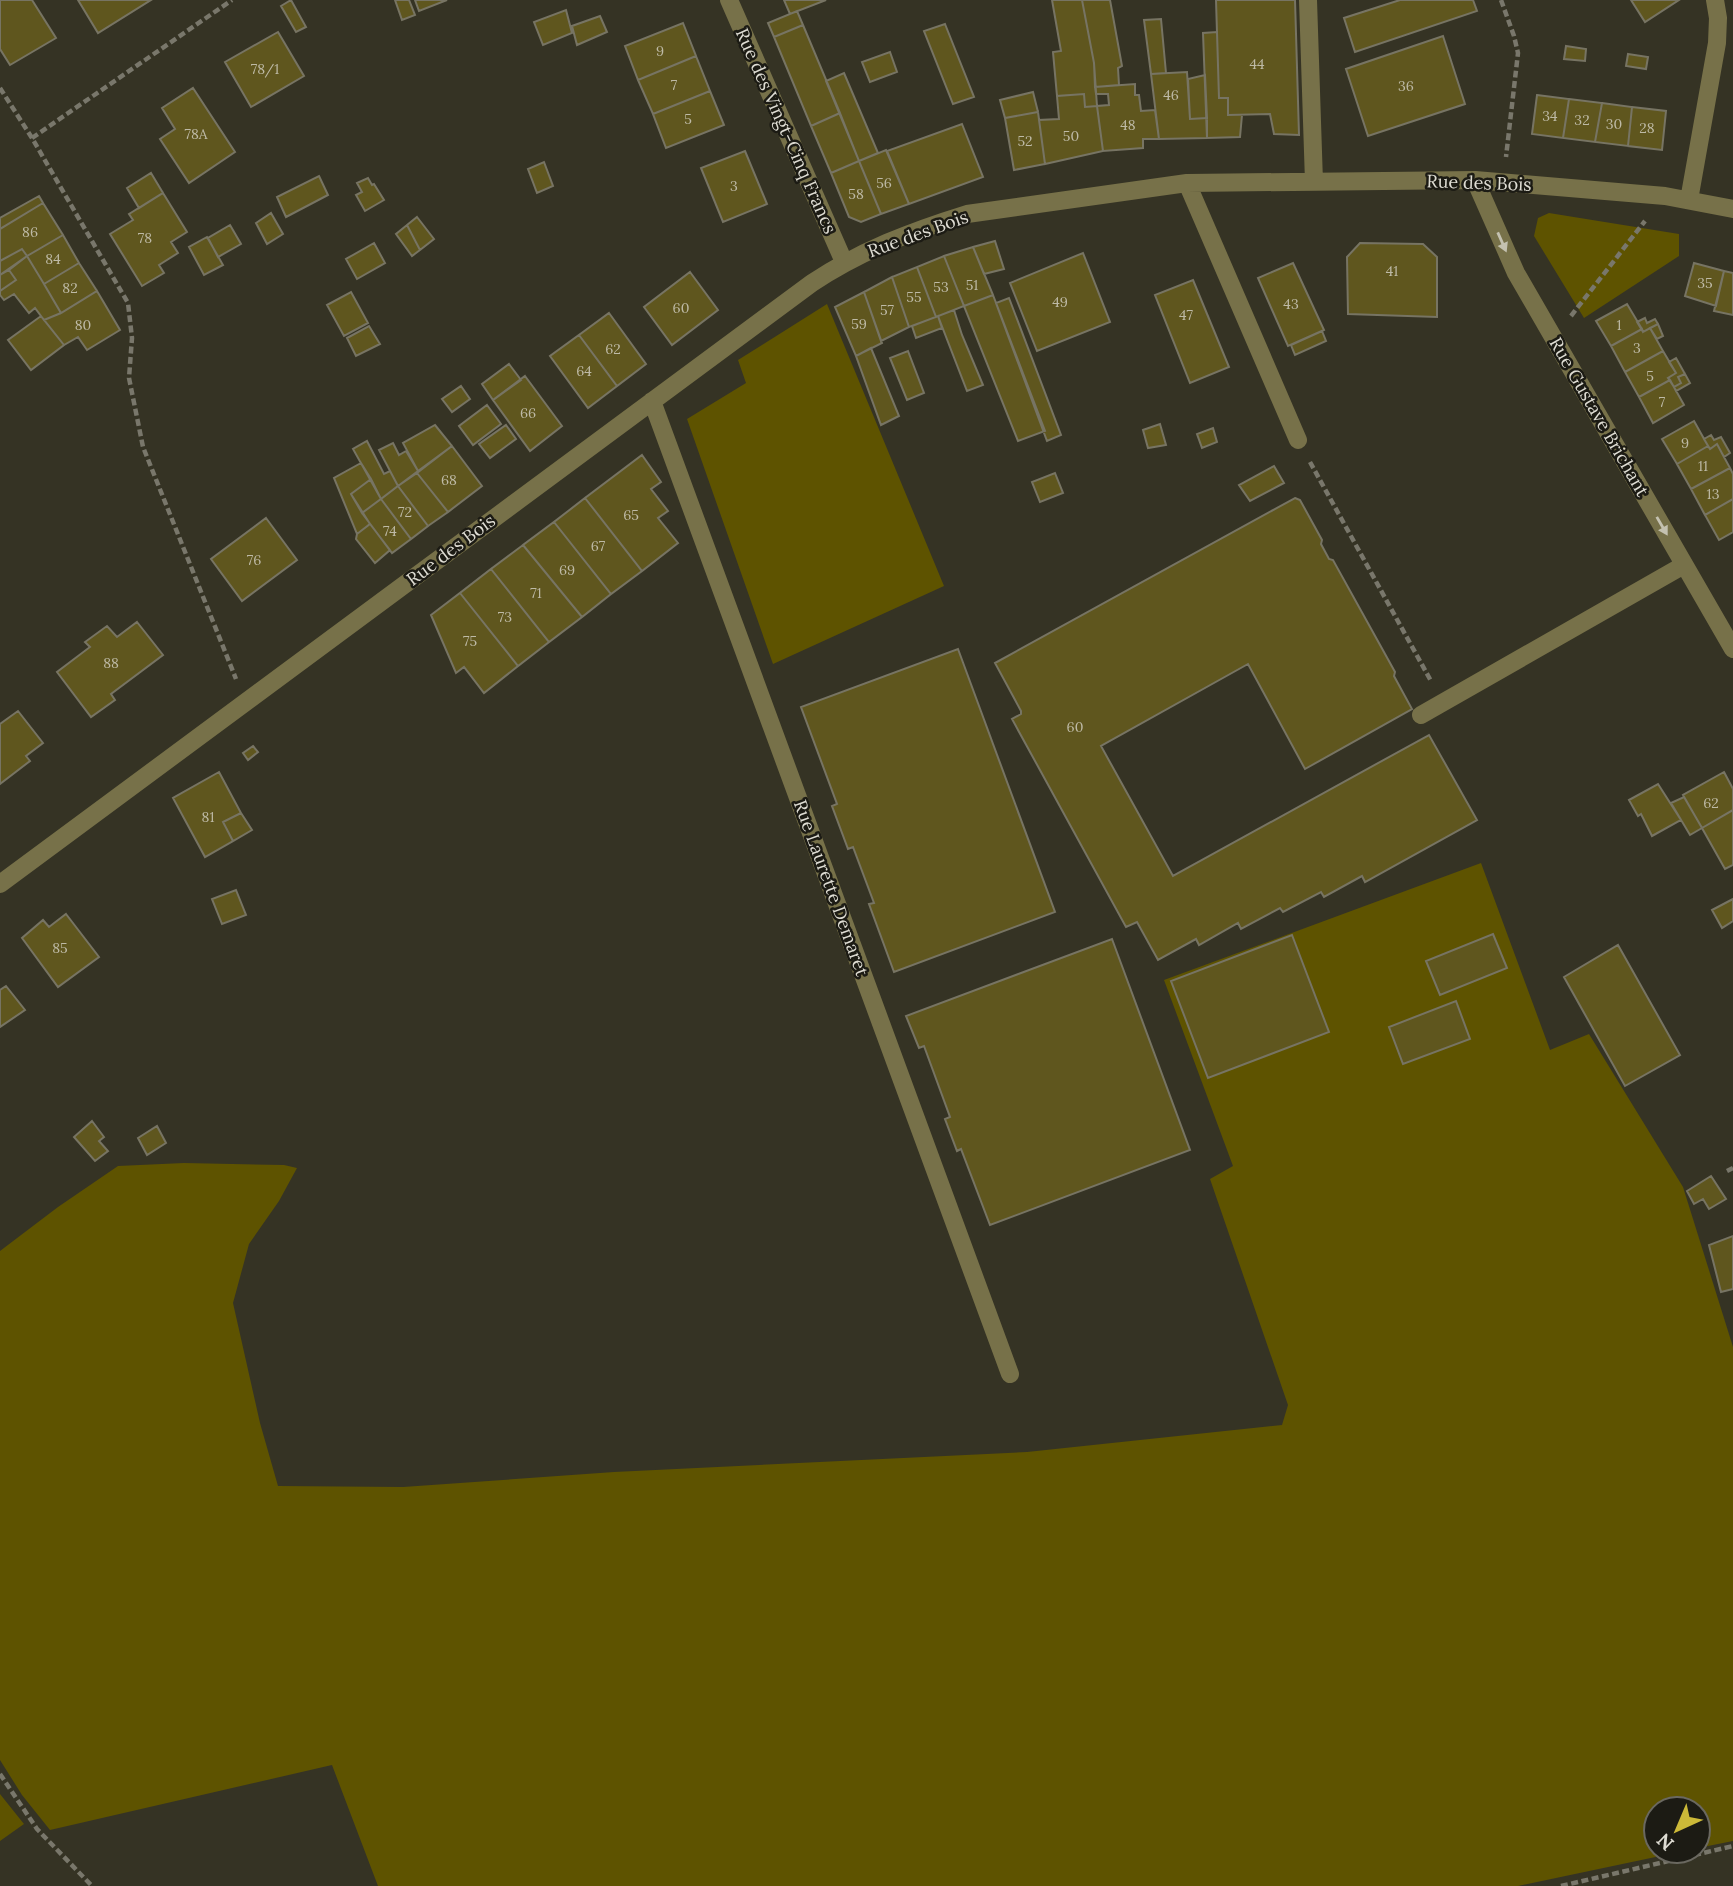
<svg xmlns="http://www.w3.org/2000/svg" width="1733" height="1886" font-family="Lora,serif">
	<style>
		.green { fill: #5e5300 }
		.building { fill: #5f561e; stroke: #777463; stroke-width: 2 }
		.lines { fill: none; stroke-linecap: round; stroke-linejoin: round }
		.path { stroke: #79776b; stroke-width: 4.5; stroke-dasharray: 7 3.5; stroke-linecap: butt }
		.minor { stroke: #777149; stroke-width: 18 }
		.oneway { fill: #c4c1b0 }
		.labels { text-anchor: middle; stroke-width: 5; stroke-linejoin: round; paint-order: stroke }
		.number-label { font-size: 14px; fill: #bebaa6 }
		.street-label { font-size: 18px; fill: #dedcd3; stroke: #1c1b14 }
	</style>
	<rect width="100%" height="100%" fill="#353324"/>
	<!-- green -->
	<path class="green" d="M1549,213L1679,234V256L1584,318L1534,236L1538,218Z
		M827,304L944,586L773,664L687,419L746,383L738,360Z
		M1481,863L1550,1050L1589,1034L1683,1187L1733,1347V1841L1698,1848V1809H1656V1851H1684L1518,1886H378L332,1765L50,1830L22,1795L0,1760V1251L58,1207L118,1166L184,1163L284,1165L297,1168L279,1201L249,1244L233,1303L260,1423L278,1486L403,1487L614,1472L1027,1452L1282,1425L1288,1405L1210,1179L1233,1166L1164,980Z
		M0,1794L24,1824L0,1841Z"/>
	<!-- building -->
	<path class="building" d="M0,0H32L56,38L10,65L0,49Z
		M78,0H151L98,33Z
		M291,0L306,27L296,32L281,6Z
		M395,0H409L415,15L402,20Z
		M415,0H447L419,11Z
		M784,0H826L790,14Z
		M1052,0H1082L1094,63L1097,106L1085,107L1084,94L1057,96L1053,52L1061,51Z
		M1082,0H1110L1122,66L1118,68L1119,85L1095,87L1094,63Z
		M1216,0H1295L1299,135L1274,134L1270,114L1228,115V98H1219Z
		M1400,0H1473L1477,11L1355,52L1344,18Z
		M1631,0H1679L1645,22Z
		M566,10L572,33L543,45L534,22Z
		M797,11L803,25L774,37L768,23Z
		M600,16L607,32L577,45L572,26Z
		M1161,19L1166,73L1151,74L1144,20Z
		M683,23L696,56L638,80L625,46Z
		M945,24L974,97L953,104L924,31Z
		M803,25L840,113L811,126L774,37Z
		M278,32L304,76L251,107L225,62Z
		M1217,32L1219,98H1228V115H1242L1240,137L1207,138L1203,33Z
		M1443,36L1465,104L1368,136L1346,69Z
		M1566,46L1586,49L1585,61L1564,59Z
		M890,52L897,72L870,82L862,62Z
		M1628,54L1648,57L1646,69L1626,66Z
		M696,56L710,91L653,114L638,80Z
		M1187,72L1190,119L1207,118V138L1159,139L1151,74Z
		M844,73L878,153L859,161L826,81Z
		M1205,75L1207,118L1190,119L1188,79Z
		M1135,84V95H1139L1141,111L1155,110L1159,139H1143V148L1103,151L1097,106L1109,105L1108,94H1096L1095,87Z
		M193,88L235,152L189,183L160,139L175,129L162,108Z
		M710,91L724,125L666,148L653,114Z
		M1033,92L1038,112L1005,118L1000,100Z
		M1084,94L1085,107L1097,106L1103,151L1045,164L1039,120L1059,119L1057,96Z
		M1537,95L1569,99L1563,138L1532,134Z
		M1569,99L1602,103L1595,142L1563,138Z
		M1602,103L1632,107L1628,146L1595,142Z
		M1632,107L1666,111L1662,150L1628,146Z
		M1038,112L1045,164L1014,170L1005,118Z
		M840,113L859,161L831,173L811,126Z
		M962,124L983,177L909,204L887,151Z
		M886,150L909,204L881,214L859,161Z
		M745,151L767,204L723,222L701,168Z
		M859,161L881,214L861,222L849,217L831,173Z
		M544,162L553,186L537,193L528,169Z
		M151,173L163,193L139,208L127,188Z
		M319,176L328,195L286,217L277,197Z
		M368,178L372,185L374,184L384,200L365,211L356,195L362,192L357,183Z
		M163,193L187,232L171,242L178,253L159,265L164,273L142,286L110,234L133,220L129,214Z
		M39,196L43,203L0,229V218Z
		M43,203L63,235L27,256L22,249L0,261V229Z
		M271,213L283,234L267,244L256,223Z
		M417,217L434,239L420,250L407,225Z
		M230,225L241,244L218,257L208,238Z
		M407,225L420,250L412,256L396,234Z
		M63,235L79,263L44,284L27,256Z
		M207,237L223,265L204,275L189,247Z
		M995,241L1004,269L984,274L973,247Z
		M374,243L385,263L357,279L346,259Z
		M1360,243L1423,244L1437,257V317L1348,314L1347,257Z
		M973,247L993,295L964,306L944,256Z
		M22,249L27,256L0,275V261Z
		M1083,253L1110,322L1037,351L1010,283Z
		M27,256L44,284L61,313L44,320L35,308L29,313L14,294L4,300L0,295V291L16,280L9,270Z
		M944,256L964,306L936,317L917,267Z
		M79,263L97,291L61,313L44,284Z
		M1293,263L1324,330L1288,346L1258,278Z
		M1694,263L1724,271L1716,306L1685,296Z
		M917,267L936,317L909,327L892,277Z
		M9,270L16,280L0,291V275Z
		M1724,271L1733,273V315L1714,311Z
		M690,272L718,310L672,345L644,307Z
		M892,277L909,327L881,341L864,292Z
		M1193,280L1229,367L1190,383L1155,295Z
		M97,291L120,330L87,350L78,337L64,345L44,320L61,313Z
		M351,292L368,323L344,336L327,305Z
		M864,292L882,343L856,356L835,307Z
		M993,295L1045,431L1018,441L964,306Z
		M1009,298L1061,435L1047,441L996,303Z
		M1627,304L1642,329L1611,346L1596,321Z
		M954,310L962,335L983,385L967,391L938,316Z
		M609,313L646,364L617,386L579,335Z
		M41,316L64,345L31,370L8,340Z
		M938,316L942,328L916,338L912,326Z
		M1645,318L1647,323L1655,319L1658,324L1643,332L1637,322Z
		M1658,324L1663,336L1657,339L1650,328Z
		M369,326L380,344L356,356L347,338Z
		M1650,328L1663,351L1625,372L1611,346L1642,329L1643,332Z
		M1322,331L1326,341L1295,355L1291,345Z
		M579,335L617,386L588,408L550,356Z
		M871,348L899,416L881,425L856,356Z
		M908,351L924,393L907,400L890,358Z
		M1663,351L1676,373L1668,378L1670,380L1639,397L1625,372Z
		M1676,358L1685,374L1678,377L1681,383L1674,387L1668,378L1676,373L1669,362Z
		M509,364L521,380L493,400L482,384Z
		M1685,374L1690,383L1676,391L1674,387L1681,383L1678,377Z
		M525,376L562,426L530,451L493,400Z
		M1670,380L1684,405L1653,423L1639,397Z
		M461,386L470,399L452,412L442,399Z
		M487,405L501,424L473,445L459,426Z
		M1694,421L1708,446L1677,464L1662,439Z
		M1160,424L1166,445L1148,448L1143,430Z
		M435,425L452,446L418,471L403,443Z
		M506,425L516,439L490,458L479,444Z
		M1213,428L1217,442L1202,448L1197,434Z
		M1711,435L1714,440L1721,437L1730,453L1724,457L1717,444L1710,449L1704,439Z
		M367,441L384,474L390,471L398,486L381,499L353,449Z
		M393,443L399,455L406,451L418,471L398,486L379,450Z
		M1717,444L1730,468L1691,489L1677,464L1708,446L1710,449Z
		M452,446L482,486L448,512L417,473Z
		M642,455L661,482L651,489L668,511L658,518L678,543L642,571L585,498Z
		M361,463L371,479L351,494L370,524L357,534L334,478Z
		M1274,466L1284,483L1250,501L1239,485Z
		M1730,468L1733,474V499L1705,515L1691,489Z
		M417,473L448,512L428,526L398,486Z
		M1055,473L1063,493L1040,502L1032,482Z
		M371,479L381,499L362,513L351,494Z
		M398,486L428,526L411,539L381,499Z
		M585,498L642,571L611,594L554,522Z
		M1295,498L1300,500L1322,540L1321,544L1329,559L1333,560L1395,672L1394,676L1412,709L1305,769L1248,664L1101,746L1173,876L1429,735L1477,820L1365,882L1362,876L1324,897L1321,892L1283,912L1280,908L1241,929L1238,923L1199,945L1196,939L1158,960L1137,922L1126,927L1012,719L1021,714V711L995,663Z
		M381,499L411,539L392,553L362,513Z
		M1733,499V532L1719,540L1705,515Z
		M266,518L297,560L242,601L211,559Z
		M554,522L611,594L582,617L523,545Z
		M370,524L390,550L375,563L356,539L357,534Z
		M523,545L582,617L549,642L491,569Z
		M491,569L549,642L518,666L460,593Z
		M460,593L518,666L484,693L464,667L456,673L431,615Z
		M137,622L163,655L111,694L115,700L91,717L57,672L90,647L85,642L107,626L117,637Z
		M958,649L1055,912L894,972L869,904L874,903L853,847L848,849L832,806L837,804L801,707Z
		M18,711L43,743L26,756L30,761L0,784V724Z
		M253,746L258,752L248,760L243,753Z
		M219,772L241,813L223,822L233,841L205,857L173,798Z
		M1724,772L1733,789V810L1702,828L1683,795Z
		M1658,784L1681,820L1652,836L1641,814L1638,816L1629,800Z
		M1684,797L1702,828L1690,835L1671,803Z
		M1733,810V865L1725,869L1702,828Z
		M241,813L252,830L233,841L223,822Z
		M236,890L246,915L222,924L212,899Z
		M1733,899V921L1722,928L1712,910Z
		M66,914L99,957L58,987L22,938L43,920L49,927Z
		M1493,934L1507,968L1440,995L1426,961Z
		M1292,935L1329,1032L1208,1078L1171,981Z
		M1112,939L1190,1150L990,1225L961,1149L957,1151L945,1119L950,1117L924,1046L919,1048L906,1016Z
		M1618,945L1680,1055L1625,1086L1564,977Z
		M6,986L25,1010L0,1027V990Z
		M1456,1001L1470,1039L1403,1064L1389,1027Z
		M92,1121L104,1137L99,1141L108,1151L95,1161L74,1137Z
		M157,1126L166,1143L147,1155L138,1138Z
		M1711,1176L1726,1199L1709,1209L1703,1199L1694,1204L1687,1191Z
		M1733,1236V1289L1721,1292L1709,1245Z"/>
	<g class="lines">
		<!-- path -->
		<path class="path" d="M1501,0L1514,36L1518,53L1506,157
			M0,88L32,138L128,303L132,338L129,378L143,447L236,679
			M32,138L232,0
			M1571,316L1645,221
			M1310,462L1431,681
			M1727,1171L1733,1168
			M0,1774L37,1829L92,1886
			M1561,1886L1733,1846"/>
		<!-- minor -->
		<path class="minor" d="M729,0L844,262
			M1308,0L1314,182
			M1475,180L1516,273L1733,649
			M1187,183L1298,440
			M1689,200L1717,43L1718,18L1715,0
			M652,401L1010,1374
			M1421,715L1684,565
			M0,884L812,283C860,251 912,231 967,214L1187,183L1475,180L1665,196L1733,209"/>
	</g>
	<!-- one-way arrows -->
	<defs><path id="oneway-solid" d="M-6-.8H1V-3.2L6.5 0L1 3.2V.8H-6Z" transform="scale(1.75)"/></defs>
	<g class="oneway">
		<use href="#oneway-solid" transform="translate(1502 242) rotate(66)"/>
		<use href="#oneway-solid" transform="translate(1662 526) rotate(60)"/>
	</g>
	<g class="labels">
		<!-- number labels -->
		<g class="number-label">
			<text x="660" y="56">9</text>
			<text x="1257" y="69">44</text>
			<text x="265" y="74">78/1</text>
			<text x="674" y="90">7</text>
			<text x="1406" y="91">36</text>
			<text x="1171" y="100">46</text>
			<text x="1550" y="121">34</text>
			<text x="688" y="124">5</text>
			<text x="1582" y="125">32</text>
			<text x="1614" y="129">30</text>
			<text x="1128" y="130">48</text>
			<text x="1647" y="133">28</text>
			<text x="196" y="139">78A</text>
			<text x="1071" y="141">50</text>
			<text x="1025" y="146">52</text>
			<text x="884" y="188">56</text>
			<text x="734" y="191">3</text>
			<text x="856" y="199">58</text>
			<text x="30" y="237">86</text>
			<text x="145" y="243">78</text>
			<text x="53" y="264">84</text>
			<text x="1392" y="276">41</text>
			<text x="1705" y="288">35</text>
			<text x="972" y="290">51</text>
			<text x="941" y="292">53</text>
			<text x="70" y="293">82</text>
			<text x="914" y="302">55</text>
			<text x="1060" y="307">49</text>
			<text x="1291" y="309">43</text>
			<text x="681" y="313">60</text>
			<text x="887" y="315">57</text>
			<text x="1186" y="320">47</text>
			<text x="859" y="329">59</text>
			<text x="83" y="330">80</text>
			<text x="1619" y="330">1</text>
			<text x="1637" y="353">3</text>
			<text x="613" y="354">62</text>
			<text x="584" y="376">64</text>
			<text x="1650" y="381">5</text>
			<text x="1662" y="407">7</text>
			<text x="528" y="418">66</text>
			<text x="1685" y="448">9</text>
			<text x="1703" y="471">11</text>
			<text x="449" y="485">68</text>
			<text x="1713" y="499">13</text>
			<text x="405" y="517">72</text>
			<text x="631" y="520">65</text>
			<text x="390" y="536">74</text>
			<text x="598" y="551">67</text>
			<text x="254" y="565">76</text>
			<text x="567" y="575">69</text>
			<text x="536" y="598">71</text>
			<text x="505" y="622">73</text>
			<text x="470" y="646">75</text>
			<text x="111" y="668">88</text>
			<text x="1075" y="732">60</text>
			<text x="1711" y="808">62</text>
			<text x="208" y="822">81</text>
			<text x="60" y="953">85</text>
		</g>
		<!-- street labels -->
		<g class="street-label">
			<text transform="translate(786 131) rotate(66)" y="6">Rue des Vingt-Cinq Francs</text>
			<text transform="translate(1479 183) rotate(2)" y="6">Rue des Bois</text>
			<text transform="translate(918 234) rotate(-20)" y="6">Rue des Bois</text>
			<text transform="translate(1599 417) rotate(60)" y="6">Rue Gustave Brichant</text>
			<text transform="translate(451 550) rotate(-37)" y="6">Rue des Bois</text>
			<text transform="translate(831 888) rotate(70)" y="6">Rue Laurette Demaret</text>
		</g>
	</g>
	<!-- north arrow -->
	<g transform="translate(1677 1830) rotate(224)"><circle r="33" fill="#1c1b14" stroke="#6a6860" stroke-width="2"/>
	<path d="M0-5L12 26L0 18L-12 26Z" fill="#ccb938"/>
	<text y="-10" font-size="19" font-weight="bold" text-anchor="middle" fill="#dedcd3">N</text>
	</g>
</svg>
